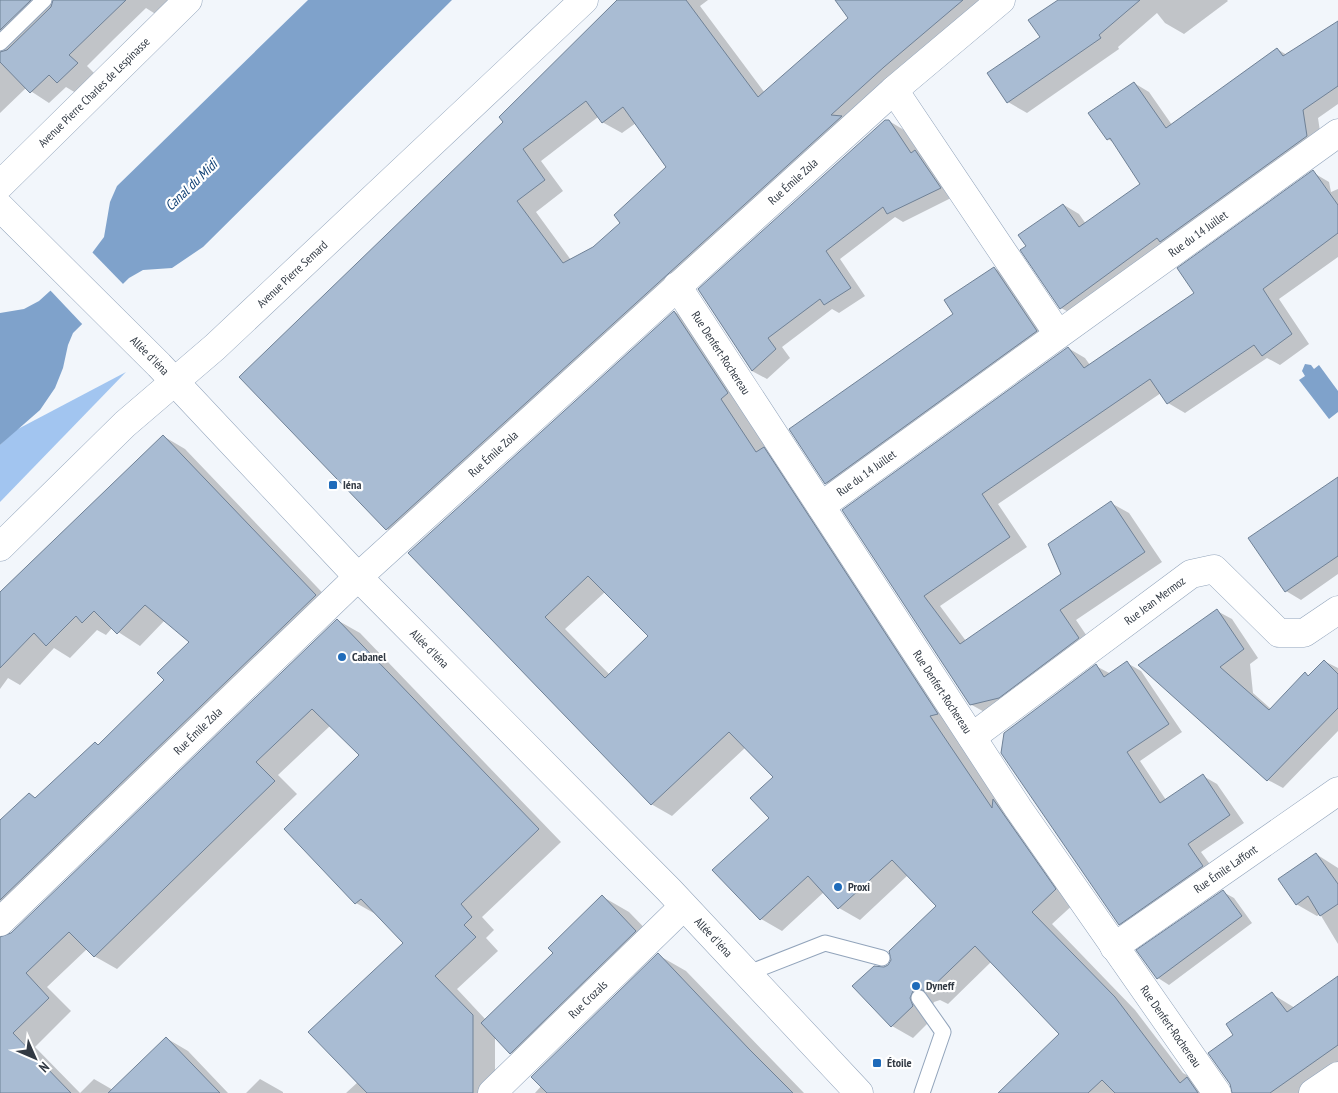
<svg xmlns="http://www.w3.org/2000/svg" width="1338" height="1093" font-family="'PT Sans Narrow',sans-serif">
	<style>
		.forest { fill: #a2c5f0 }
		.water { fill: #7fa2cb }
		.pier { fill: #f2f6fb }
		.shadow { fill: #0003; fill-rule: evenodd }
		.building { fill: #a9bcd3; stroke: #6f8196; fill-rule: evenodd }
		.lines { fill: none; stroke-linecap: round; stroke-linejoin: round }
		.service-casing { stroke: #92a4bb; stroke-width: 17 }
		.minor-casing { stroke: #92a4bb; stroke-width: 29 }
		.secondary-casing { stroke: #92a4bb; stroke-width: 29 }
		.service { stroke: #fff; stroke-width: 15 }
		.minor { stroke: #fff; stroke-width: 28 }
		.secondary { stroke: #fff; stroke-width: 28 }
		.poi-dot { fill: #1f6bba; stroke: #fff; stroke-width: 2 }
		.labels { text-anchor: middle; stroke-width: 4.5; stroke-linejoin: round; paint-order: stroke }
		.street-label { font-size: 12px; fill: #323a44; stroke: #fff }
		.poi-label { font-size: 12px; font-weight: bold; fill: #323a44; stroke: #fff; text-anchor: start }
		.water-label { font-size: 14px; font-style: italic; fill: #124276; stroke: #fff }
	</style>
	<rect width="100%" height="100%" fill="#f2f6fb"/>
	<!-- forest -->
	<path class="forest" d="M126,372L0,502V445L16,430Z"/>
	<!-- water -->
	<path class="water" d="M308,0H452L203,247L172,268L143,270L129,278L73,333L68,345L63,368L55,388L40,410L0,445V313L24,309L39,301L92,253L104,237L110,202L117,186Z
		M1305,364L1311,365L1314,369L1319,365L1338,391V412L1329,419L1299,380L1305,376L1302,371Z"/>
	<!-- pier -->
	<path class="pier" d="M91,251L125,286L84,326L49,289Z"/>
	<!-- shadow -->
	<path class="shadow" d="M0,0H172L157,15L146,8L114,39L87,66L95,74L76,93L66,87L49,103L26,88L0,113Z
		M619,0H708L700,6L765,93L850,18L837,0H994L406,540L387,529L241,377L504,122ZM598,117L602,122L622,133L636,123L668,167L621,223L594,248L571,260L536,212L563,191L541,161Z
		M1060,0H1227L1228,1L1184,34L1165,23L1157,13L1118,47L1119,49L1027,113L1008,102Z
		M1338,24V104L1318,118L1322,145L1076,316L1061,308L1027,246L1064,205L1079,214L1086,224L1142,184L1114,143L1108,139L1134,83L1149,92L1172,125L1277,49L1287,55Z
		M889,121L904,130L920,154L930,160L955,196L903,222L895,217L840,259L865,296L839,313L832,309L782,347L790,358L767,379L752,371L699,290Z
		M1312,172L1329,182L1331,192L1338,189V257L1279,299L1309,344L1280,365L1267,358L1185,413L1168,403L1161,393L998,504L1027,547L940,606L966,641L1062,574L1111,503L1129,513L1162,562L1076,620L1095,648L988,714L970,704L844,510L1068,348L1085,358L1090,365L1196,294Z
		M994,268L1009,277L1051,340L841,491L826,483L954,314Z
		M675,312L695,324L748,405L742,411L768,451L785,461L1076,902L1052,924L1135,1010L1183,1073L1203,1084L1210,1093H1000L1061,1034L991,962L948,1004L940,1000L934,1002L930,1011L933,1018L913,1038L892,1026L884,968L889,966L938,906L908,875L860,920L839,908L824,892L782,931L761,919L714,870L771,818L775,777L746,747L672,816L651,804L410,553ZM605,592L650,636L610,675L565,629Z
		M163,436L185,449L338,609L7,931V937L337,620L360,633L561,842L482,917L494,930L486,938L498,951L457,989L486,1020L554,953L603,897L629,912L662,946L537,1068L511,1053L495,1036V1093H346L358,1082L405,943L379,916L356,903L286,829L360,755L331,725L278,775L297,794L117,969L94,956L87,949L47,987L71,1011L35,1047L80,1093L94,1079L113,1090L166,1038L188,1051L228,1093H0V828L99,746L166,680L191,642L165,620L140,646L112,628L106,635L97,630L70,658L54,648L20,685L8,678L0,689V592Z
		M1338,491V574L1301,600L1286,591Z
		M1217,611L1232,619L1258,658L1250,664L1253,693L1271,709L1305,674L1310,677L1324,661L1338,668V731L1283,788L1268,780L1140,665Z
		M1127,663L1141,671L1182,732L1140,761L1166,800L1203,776L1217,784L1244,823L1201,852L1217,874L1134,932L1119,924L1096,666L1111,674Z
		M1316,854L1338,868V944L1320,914L1317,916L1296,904Z
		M1223,892L1234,898L1252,923L1169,985L1158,978Z
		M658,955L686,971L804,1093H535Z
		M1338,978V1070L1306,1093H1234L1235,1035L1272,994L1295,1008Z
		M260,1079L283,1092V1093H246Z"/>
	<!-- building -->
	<path class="building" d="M0,0H31L0,30Z
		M53,0H126L69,55L78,63L57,83L49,75L30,93L0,62V52L7,50L51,7Z
		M617,0H686L758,97L848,18L835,0H963L884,67L831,115L842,116L386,530L239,377L503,122L499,117ZM586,101L602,123L623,107L666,167L614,215L620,223L593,247L563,263L517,201L545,180L523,149Z
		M1058,0H1140L1099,35L1101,38L1007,103L987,73L1040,37L1028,20Z
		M1338,21V86L1303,110L1307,136L1160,242L1157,238L1060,309L1020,250L1026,246L1018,235L1063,204L1079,227L1140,184L1110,138L1107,140L1088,113L1134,82L1166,128L1277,48L1283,56Z
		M885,120H889L911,153L915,150L941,188L887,214L883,207L826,251L851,288L824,305L820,299L768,338L776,349L752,371L698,289Z
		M1313,170L1338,205V233L1263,289L1292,334L1262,356L1254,345L1167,404L1150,379L982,494L1010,537L924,596L960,644L1061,574L1048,544L1111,501L1145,552L1060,610L1079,638L999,698L970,705L842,510L1068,347L1084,368L1194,293L1177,268Z
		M994,267L1037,331L825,484L789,429L953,314L944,300Z
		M674,311L728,393L721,399L756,452L764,447L938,714L930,716L992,808L993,799L1056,889L1032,912L1115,997L1180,1083L1187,1077L1198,1093H1115L1102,1080L1088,1093H998L1059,1034L975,946L927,992L919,989L913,991L910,998L913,1006L891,1027L852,986L874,966L884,967L888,965L891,960L889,951L936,906L892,860L838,909L808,876L760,920L712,870L769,818L750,798L773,777L729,732L651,805L408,553ZM588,576L648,636L605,678L545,617Z
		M163,435L316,595L0,900V820L29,793L35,798L95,742L98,745L164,680L157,673L189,642L145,605L117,634L94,611L82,623L76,616L46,646L34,633L0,668V592Z
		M1338,477V556L1285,592L1248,538Z
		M1217,609L1244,649L1220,667L1269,710L1305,672L1308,676L1324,660L1338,674V708L1267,781L1138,665Z
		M337,619L539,829L461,904L472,917L464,925L476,937L435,976L473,1015V1093H367L308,1032L403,943L361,899L355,904L284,829L359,755L312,709L256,762L275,781L94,957L69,932L26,973L49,998L13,1033L71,1093H0V937L11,933Z
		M1127,661L1169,724L1127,752L1160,803L1203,774L1230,815L1188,844L1203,866L1119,925L1001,753L1004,733L1096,664L1104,677Z
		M1316,853L1338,884V904L1320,916L1308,896L1296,905L1278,879Z
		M1223,890L1242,916L1157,979L1136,950Z
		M602,895L636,931L510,1054L481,1023L553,953L548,948Z
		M658,953L749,1049L793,1093H547L531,1077Z
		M1338,976V1045L1270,1093H1232L1230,1084L1208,1053L1233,1035L1226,1024L1272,992L1287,1012Z
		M166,1037L220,1093H108Z"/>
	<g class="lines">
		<defs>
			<path id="service" d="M0,43L44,0
				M746,974L825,943L882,958
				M919,998L943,1032L922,1093"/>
			<g id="minor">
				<path d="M894,90L1058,334"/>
				<path id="s1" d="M0,185L188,0"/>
				<path id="s2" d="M677,286L1018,808L1217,1093"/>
				<path id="s3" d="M821,506L1338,133"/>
				<path id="s4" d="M0,547L125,424L215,347L584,0"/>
				<path id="s5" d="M972,737L1191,574L1214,569L1279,633H1304L1338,610"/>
				<path id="s6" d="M0,922L358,577L894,90L1001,0"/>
				<path id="s7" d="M1114,947L1338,791"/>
				<path id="s8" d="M492,1093L683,907"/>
				<path d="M1313,1093L1338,1076"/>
			</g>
			<g id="secondary">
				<path id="s9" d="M0,207L159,365L358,577L669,890L859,1093"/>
			</g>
		</defs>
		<!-- service casing -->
		<use href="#service" class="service-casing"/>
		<!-- minor casing -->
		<use href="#minor" class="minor-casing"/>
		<!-- secondary casing -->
		<use href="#secondary" class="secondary-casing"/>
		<!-- service -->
		<use href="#service" class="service"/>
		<!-- minor -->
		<use href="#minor" class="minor"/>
		<!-- secondary -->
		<use href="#secondary" class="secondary"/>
	</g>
	<!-- markers -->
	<g class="poi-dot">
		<rect x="328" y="480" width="10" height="10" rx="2.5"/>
		<circle cx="342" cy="657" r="5"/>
		<circle cx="838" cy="887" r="5"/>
		<circle cx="916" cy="986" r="5"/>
		<rect x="872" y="1058" width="10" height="10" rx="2.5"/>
	</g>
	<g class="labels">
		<!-- street labels -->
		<g class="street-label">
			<text dy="4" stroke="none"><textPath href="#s1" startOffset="132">Avenue Pierre Charles de Lespinasse</textPath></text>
			<text dy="4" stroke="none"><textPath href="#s6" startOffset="1085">Rue Émile Zola</textPath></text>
			<text dy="4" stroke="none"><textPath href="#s3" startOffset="465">Rue du 14 Juillet</textPath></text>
			<text dy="4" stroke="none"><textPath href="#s4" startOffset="400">Avenue Pierre Semard</textPath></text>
			<text dy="4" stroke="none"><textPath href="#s2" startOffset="80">Rue Denfert-Rochereau</textPath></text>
			<text dy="4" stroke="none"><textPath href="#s9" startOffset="211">Allée d'Iéna</textPath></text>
			<text dy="4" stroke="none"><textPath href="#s6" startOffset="680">Rue Émile Zola</textPath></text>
			<text dy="4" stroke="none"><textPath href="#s3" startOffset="56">Rue du 14 Juillet</textPath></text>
			<text dy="4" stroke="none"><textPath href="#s5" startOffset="228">Rue Jean Mermoz</textPath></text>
			<text dy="4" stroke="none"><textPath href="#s9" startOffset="616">Allée d'Iéna</textPath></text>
			<text dy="4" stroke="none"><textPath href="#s2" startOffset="485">Rue Denfert-Rochereau</textPath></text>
			<text dy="4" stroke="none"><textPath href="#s6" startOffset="275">Rue Émile Zola</textPath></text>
			<text dy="4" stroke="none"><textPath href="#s7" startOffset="136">Rue Émile Laffont</textPath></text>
			<text dy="4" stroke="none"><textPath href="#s9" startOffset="1021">Allée d'Iéna</textPath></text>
			<text dy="4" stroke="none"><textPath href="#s8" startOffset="134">Rue Crozals</textPath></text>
			<text dy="4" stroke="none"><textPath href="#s2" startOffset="890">Rue Denfert-Rochereau</textPath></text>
		</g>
		<!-- poi labels -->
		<g class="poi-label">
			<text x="343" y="489">Iéna</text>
			<text x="352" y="661">Cabanel</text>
			<text x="848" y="891">Proxi</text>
			<text x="926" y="990">Dyneff</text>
			<text x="887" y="1067">Étoile</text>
		</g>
		<!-- water labels -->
		<g class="water-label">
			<text transform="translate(191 185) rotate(-44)" y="5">Canal du Midi</text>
		</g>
	</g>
	<!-- north arrow -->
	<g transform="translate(35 1058) rotate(135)" stroke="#ffffff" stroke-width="4" paint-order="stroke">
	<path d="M0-4L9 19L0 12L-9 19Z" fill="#323a44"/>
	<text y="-8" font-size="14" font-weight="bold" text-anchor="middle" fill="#323a44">N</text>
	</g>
</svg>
